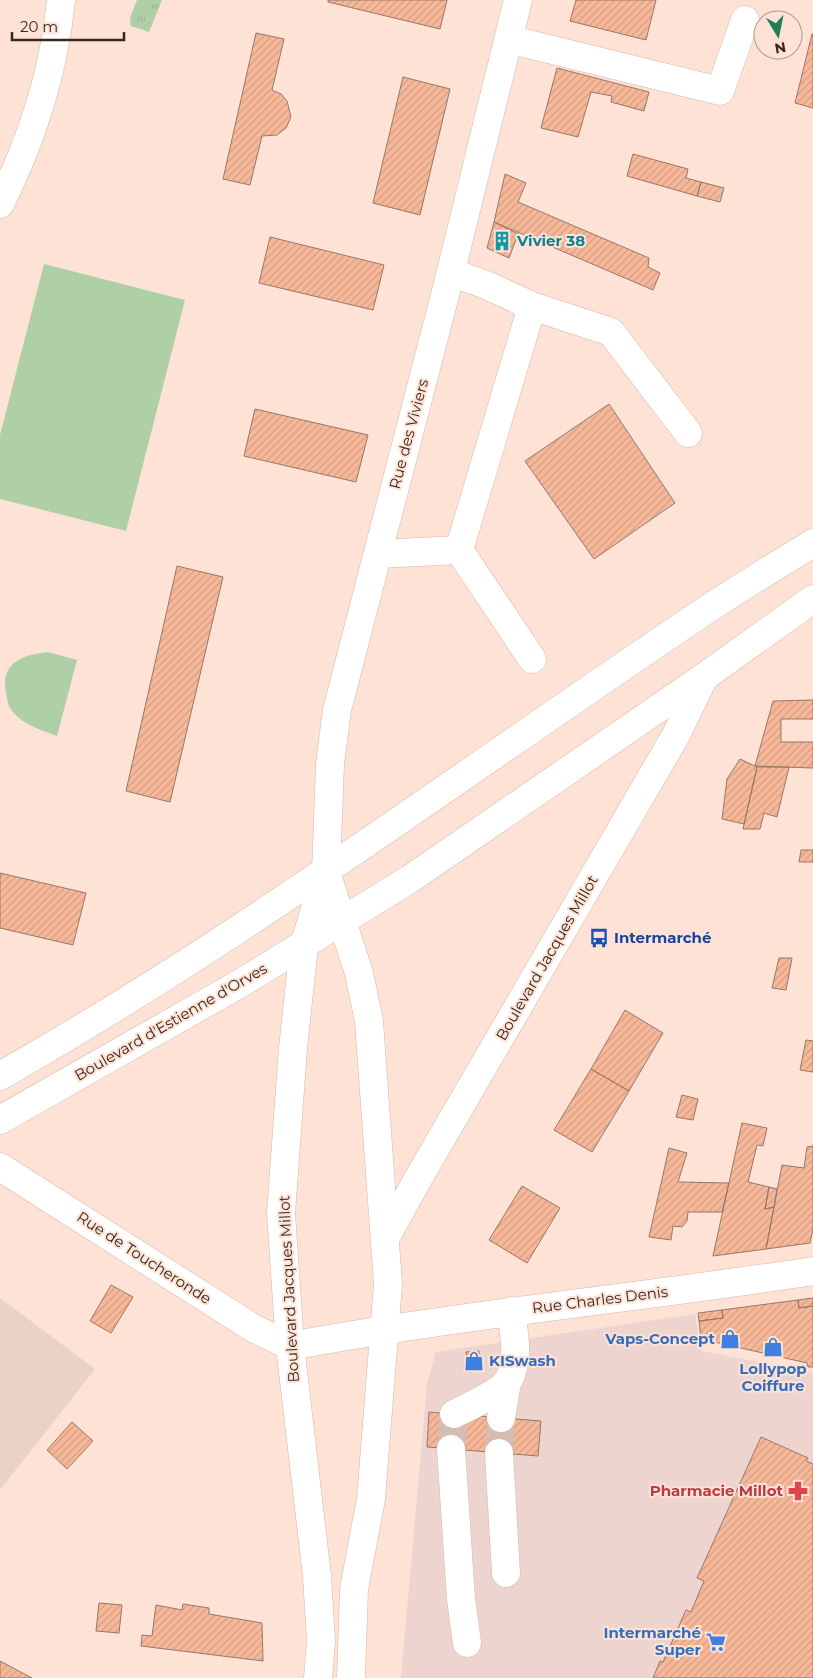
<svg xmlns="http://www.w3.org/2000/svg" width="813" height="1678" font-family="Montserrat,sans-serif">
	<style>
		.commercial { fill: #eed4ce }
		.industrial { fill: #e9d3c6 }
		.green { fill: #afd0a7 }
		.park { fill: url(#park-tufts) }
		.building { fill: url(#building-hatch); stroke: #967869 }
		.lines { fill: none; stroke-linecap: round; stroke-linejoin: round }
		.minor-tunnel { stroke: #d5bdb1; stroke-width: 28; stroke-dasharray: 28 14; stroke-linecap: butt }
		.minor-casing { stroke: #d8b7a7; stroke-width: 29 }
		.major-casing { stroke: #d8b7a7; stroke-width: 29 }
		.minor { stroke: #fff; stroke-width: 28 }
		.major { stroke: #fff; stroke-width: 28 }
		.labels { text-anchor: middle; stroke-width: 4; stroke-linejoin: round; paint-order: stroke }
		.culture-label { font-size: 15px; font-weight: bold; fill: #0d838f; stroke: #fde2d5; text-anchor: start }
		.street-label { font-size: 15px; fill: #362923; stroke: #fde2d5 }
		.transit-label { font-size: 15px; font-weight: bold; fill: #164399; stroke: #fde2d5; text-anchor: start }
		.shop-label { font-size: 15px; font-weight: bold; fill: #366cbe; stroke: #fde2d5; text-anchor: end }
		.health-label { font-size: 15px; font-weight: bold; fill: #be3a42; stroke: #fde2d5; text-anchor: end }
	</style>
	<defs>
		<pattern id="park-tufts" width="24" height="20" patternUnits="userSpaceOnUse" patternTransform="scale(1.25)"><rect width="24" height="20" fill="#afd0a7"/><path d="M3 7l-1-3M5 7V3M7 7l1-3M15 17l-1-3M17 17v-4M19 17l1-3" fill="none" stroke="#97b38f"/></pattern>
		<pattern id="building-hatch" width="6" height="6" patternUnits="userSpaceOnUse" patternTransform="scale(1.25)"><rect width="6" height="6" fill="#f7b899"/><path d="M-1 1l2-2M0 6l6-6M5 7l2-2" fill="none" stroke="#d49e84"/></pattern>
	</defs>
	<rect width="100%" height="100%" fill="#fde2d5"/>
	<!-- commercial -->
	<path class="commercial" d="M695,1314L701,1351L813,1372V1678H401L427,1384L436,1352Z"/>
	<!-- industrial -->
	<path class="industrial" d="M0,1298L95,1369L0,1490Z"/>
	<!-- green -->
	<path class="green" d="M44,264L185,300L126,531L0,499V435Z
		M48,652L77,660L57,736C41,730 20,724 10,708C8,705 7,698 6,693C0,662 23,655 48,652Z"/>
	<!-- park -->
	<path class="park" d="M137,0H162L149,32L131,26L130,18Z"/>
	<!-- building -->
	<path class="building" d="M328,0H447L440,29L328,2Z
		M576,0H656L646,40L570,21Z
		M256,33L284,39L272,90L281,94L287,101L291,117L286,128L277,135L262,136L250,185L223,179Z
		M812,34H813V108L795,103Z
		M557,68L649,92L644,111L611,102L612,96L591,92L578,137L541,128Z
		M403,77L450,89L420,215L373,203Z
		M633,154L688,169L686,178L701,182L697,196L627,176Z
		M505,174L526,183L518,202L649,258L648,267L660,273L653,290L494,222Z
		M701,182L724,188L720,202L697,196Z
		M494,222L518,234L509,258L487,248Z
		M270,237L384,265L373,310L259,283Z
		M609,404L675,503L594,559L525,461Z
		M255,409L368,435L356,482L244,456Z
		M177,566L223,577L170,802L126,791Z
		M813,700V719H781V742H813V768L755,766L773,701Z
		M740,759L757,767L744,824L722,819L727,779Z
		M757,767H789L777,817L764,813L760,829H743Z
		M801,850H813V862H799Z
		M0,873L86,893L73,945L0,928Z
		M779,958H792L786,990L772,988Z
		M625,1010L663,1033L629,1091L591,1069Z
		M806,1040L813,1041V1072L800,1070Z
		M591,1069L629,1091L592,1152L554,1130Z
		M682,1095L698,1099L693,1120L676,1117Z
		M742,1123L767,1128L763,1146L757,1145L748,1182L769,1187L765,1209L774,1207L766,1249L713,1256Z
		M813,1146V1229L810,1243L766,1249L782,1165L804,1168L807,1147Z
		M669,1148L687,1153L678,1182L729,1183L722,1212H688L687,1221L682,1227L673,1226L671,1240L649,1237Z
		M522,1186L560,1208L527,1263L489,1240Z
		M769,1187L777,1189L774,1207L765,1209Z
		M111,1285L133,1297L111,1333L90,1321Z
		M813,1298V1306L799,1308L798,1300Z
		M798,1300L799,1308L813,1306V1367H808L807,1363L701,1339L699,1321L723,1318L722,1310Z
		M722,1310L723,1318L699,1321L698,1313Z
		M479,1351L482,1370L469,1372L466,1352Z
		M429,1412L541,1421L538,1456L427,1447Z
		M72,1422L93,1441L67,1469L47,1450Z
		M761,1437L808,1458L806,1461L813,1464V1678H653L660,1661L663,1662L686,1610L691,1612L704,1581L697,1578Z
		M99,1603L122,1605L119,1633L96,1631Z
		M183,1604L209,1608V1614L262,1623L263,1661L141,1646L142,1635L152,1636L156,1605L182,1610Z
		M0,1661L32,1678H0Z"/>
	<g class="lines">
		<!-- minor-tunnel -->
		<path class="minor-tunnel" d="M451,1449L454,1414
			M499,1453L501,1418"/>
		<defs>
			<path id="minor" d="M508,39L720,91L745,20
				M0,204C32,140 54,71 61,0
				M532,306L611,332L688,433
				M459,550L532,659
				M378,554L459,550L532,306L486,285L451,272
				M326,872L359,973L369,1021L388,1284L371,1499L354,1589L351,1678
				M0,1167L253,1328L290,1346
				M386,1237L419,1177L676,735L704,677
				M290,1346C463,1314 639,1298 813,1271
				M454,1414C466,1408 501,1392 508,1381C520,1361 514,1333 511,1311
				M501,1418L507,1382
				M451,1449L461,1599L467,1643
				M499,1453L506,1573
				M318,1678L321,1641L317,1576L290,1346L281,1213L293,1048L304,946L326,872L330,764L337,710L445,295L518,0"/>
			<path id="major" d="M0,1076C241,939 463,773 693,619C732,592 773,568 813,543
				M0,1120L241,983L410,879L704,677L813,599"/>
		</defs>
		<!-- minor casing -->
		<use href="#minor" class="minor-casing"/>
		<!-- major casing -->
		<use href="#major" class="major-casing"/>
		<!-- minor -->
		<use href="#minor" class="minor"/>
		<!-- major -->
		<use href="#major" class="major"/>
	</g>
	<!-- icons -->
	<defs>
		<symbol id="building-bare" viewBox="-9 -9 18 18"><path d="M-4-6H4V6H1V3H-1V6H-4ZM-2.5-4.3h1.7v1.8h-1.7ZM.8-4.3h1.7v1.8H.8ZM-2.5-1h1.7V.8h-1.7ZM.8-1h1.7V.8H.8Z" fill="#0f9aa8" stroke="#fde2d5" stroke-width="2.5" paint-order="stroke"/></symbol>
		<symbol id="bus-bare" viewBox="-9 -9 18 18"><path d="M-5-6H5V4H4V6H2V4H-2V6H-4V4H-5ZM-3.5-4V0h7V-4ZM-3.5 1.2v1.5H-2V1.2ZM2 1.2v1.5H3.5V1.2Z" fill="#1a4fb4" stroke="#fde2d5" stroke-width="2.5" paint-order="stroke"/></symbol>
		<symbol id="shop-bare" viewBox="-9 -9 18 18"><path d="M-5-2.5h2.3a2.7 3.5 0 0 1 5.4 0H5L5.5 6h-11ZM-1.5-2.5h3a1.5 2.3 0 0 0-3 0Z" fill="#3f7fe0" stroke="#fde2d5" stroke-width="2.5" paint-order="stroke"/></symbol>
		<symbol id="pharmacy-bare" viewBox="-9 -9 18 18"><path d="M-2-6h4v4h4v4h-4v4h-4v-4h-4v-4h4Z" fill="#e0444e" stroke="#fde2d5" stroke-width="2.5" paint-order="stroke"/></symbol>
		<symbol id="supermarket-bare" viewBox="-9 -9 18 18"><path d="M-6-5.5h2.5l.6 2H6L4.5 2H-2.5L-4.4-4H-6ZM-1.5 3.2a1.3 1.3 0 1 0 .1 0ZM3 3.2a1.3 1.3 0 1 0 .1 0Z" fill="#3f7fe0" stroke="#fde2d5" stroke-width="2.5" paint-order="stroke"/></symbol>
	</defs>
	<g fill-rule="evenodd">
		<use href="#building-bare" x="488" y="227" width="28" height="28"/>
		<use href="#bus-bare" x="585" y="924" width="28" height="28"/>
		<use href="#shop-bare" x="716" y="1325" width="28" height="28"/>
		<use href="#shop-bare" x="759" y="1333" width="28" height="28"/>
		<use href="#shop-bare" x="460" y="1347" width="28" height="28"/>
		<use href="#pharmacy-bare" x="784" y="1477" width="28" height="28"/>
		<use href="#supermarket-bare" x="702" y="1628" width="28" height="28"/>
	</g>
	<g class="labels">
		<!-- culture labels -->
		<g class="culture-label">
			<text x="517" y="246">Vivier 38</text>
		</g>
		<!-- street labels -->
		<g class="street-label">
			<text transform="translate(409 434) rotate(-75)" y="5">Rue des Viviers</text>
			<text transform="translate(547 958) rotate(-60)" y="5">Boulevard Jacques Millot</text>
			<text transform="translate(171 1022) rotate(-30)" y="5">Boulevard d'Estienne d'Orves</text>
			<text transform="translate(144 1258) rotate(33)" y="5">Rue de Toucheronde</text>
			<text transform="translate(289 1289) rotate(-93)" y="5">Boulevard Jacques Millot</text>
			<text transform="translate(600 1300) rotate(-7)" y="5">Rue Charles Denis</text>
		</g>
		<!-- transit labels -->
		<g class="transit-label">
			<text x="614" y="943">Intermarché</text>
		</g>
		<!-- shop labels -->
		<g class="shop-label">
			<text x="715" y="1344">Vaps-Concept</text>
			<text x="489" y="1366" text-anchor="start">KISwash</text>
			<text x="773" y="1374" text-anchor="middle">Lollypop<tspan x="773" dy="17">Coiffure</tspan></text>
			<text x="701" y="1638">Intermarché<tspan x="701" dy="17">Super</tspan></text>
		</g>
		<!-- health labels -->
		<g class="health-label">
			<text x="783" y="1496">Pharmacie Millot</text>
		</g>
	</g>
	<!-- north arrow -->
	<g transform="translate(778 35) rotate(170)"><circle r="24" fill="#fde2d5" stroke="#ad988e"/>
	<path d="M0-4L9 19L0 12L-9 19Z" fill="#217e55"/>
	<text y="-8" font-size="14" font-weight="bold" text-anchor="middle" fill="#362923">N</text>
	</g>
	<!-- scale -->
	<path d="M12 32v8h112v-8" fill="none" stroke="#362923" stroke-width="2.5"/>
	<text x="20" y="32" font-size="15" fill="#362923" stroke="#fde2d5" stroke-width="4" paint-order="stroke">20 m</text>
</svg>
